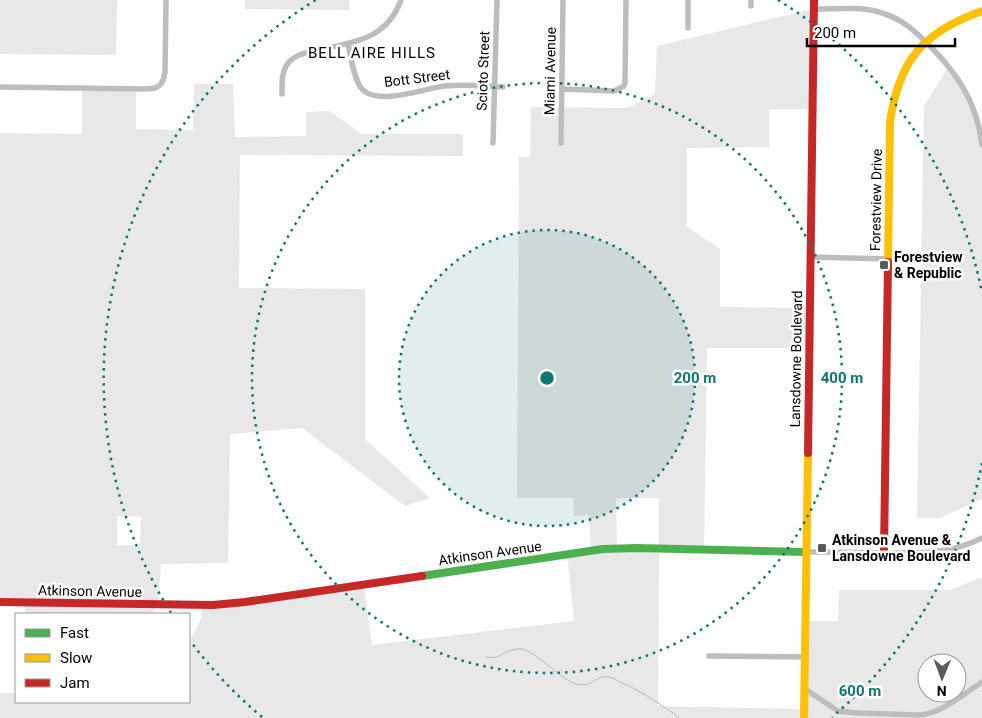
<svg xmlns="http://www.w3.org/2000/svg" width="982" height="718" font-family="Roboto,sans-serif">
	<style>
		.green { fill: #e8e8e8; fill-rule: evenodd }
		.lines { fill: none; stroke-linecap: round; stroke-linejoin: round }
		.stream { stroke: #bababa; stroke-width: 1 }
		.street { stroke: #bdbdbd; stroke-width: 5.5 }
		.fast { stroke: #4caf50; stroke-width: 8 }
		.slow { stroke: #ffc107; stroke-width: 8 }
		.jam { stroke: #c62828; stroke-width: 8 }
		.ring { fill: none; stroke: #0f766e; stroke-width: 2.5; stroke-dasharray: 2.5 5 }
		.poi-dot { fill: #595959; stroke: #fff; stroke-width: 2 }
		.labels { text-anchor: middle; stroke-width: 5; stroke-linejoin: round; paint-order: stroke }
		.street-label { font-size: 14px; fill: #000; stroke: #fff }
		.poi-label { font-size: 14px; font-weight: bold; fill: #000; stroke: #fff; text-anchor: start }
		.neighbourhood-label { font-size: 15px; letter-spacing: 1px; fill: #000; stroke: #fff }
		.centre { fill: #0f766e; stroke: #fff; stroke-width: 2.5 }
		.ring-label { font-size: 15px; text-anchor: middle; font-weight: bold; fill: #0f766e; stroke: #fff; stroke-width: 5; stroke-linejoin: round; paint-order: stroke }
	</style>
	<rect width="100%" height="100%" fill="#fff"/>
	<!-- green -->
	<path class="green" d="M0,0H117L116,55L0,54Z
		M245,0H349V10L245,9Z
		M813,9L812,109H769V147L687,148V227L720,249V307L810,308L809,348H707L704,550L659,549L658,706L804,709L806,621H838L839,590H950L982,577V718H0V693H16V702H189V642C197,625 202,625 202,605L364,584L372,645L574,621L567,554L591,551L589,515L574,516L573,498H517L519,157H530L531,107L627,108L655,94L657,46ZM616,498H659V549L617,548ZM927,663H957V693H927Z
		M949,66L968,95L982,145V499L940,518H917L924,106Z
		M194,84H233L235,137L306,136V112L329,111L362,134H463V156L240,155L239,288L365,289V439L430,498L405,506L302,428L230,434L228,563L161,564L158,604L152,614H25V602H0V133L82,134V88L136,89V129L193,130ZM117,516L141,517L140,545H117Z"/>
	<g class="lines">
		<!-- stream -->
		<path class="stream" d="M486,657C489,657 494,658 497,657C506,653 511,648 522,649C536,652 558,676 573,683C593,690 595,674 609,677C613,678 617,680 620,682C640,690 658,703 676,715L679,718"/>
		<!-- street -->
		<path class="street" d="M751,6V0
			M813,9C835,9 862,6 882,13C902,19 915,31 929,45C958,74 977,103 982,145
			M688,28V0
			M348,44C351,56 354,82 363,90C380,106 425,88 445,86C464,84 484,86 503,87
			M0,87L145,89C158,89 163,86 165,72L166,0
			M562,89L614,91L624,86L625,83L626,0
			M282,94C282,83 281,70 290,61C297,54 306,53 315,51C352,42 386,41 401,0
			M493,143L497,0
			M561,143L563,0
			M810,257L888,259
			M806,552C831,552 855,552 880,553C915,553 950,555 982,538
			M709,656L805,657
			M805,689L838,711L858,713L920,715C940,714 965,693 982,682"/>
		<!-- fast -->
		<path class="fast" d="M422,576L603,549L637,548L806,552"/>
		<!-- slow -->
		<path class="slow" d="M888,262L890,122C899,60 923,32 982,11
			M804,718L808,453"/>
		<!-- jam -->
		<path class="jam" d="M808,453L814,0
			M884,553L888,262
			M0,602L213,605L245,602L422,576"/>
	</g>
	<!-- distance rings -->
	<circle cx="547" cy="378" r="148" fill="#0f766e" fill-opacity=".12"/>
	<g class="ring">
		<circle cx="547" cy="378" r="148"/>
		<circle cx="547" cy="378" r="295"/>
		<path d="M982 463A443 443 0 0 1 832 717M262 717A443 443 0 0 1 191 642M171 613A443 443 0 0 1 316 0M778 0A443 443 0 0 1 982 293"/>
	</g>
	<!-- markers -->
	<g class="poi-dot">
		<rect x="879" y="260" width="10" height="10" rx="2.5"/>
		<rect x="817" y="543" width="10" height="10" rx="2.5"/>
	</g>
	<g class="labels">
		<!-- street labels -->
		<g class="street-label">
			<text transform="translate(483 71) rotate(-88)" y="5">Scioto Street</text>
			<text transform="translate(550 71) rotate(-89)" y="5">Miami Avenue</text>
			<text transform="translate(417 78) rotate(-7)" y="5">Bott Street</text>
			<text transform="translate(876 200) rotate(-89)" y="5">Forestview Drive</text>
			<text transform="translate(796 359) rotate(-89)" y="5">Lansdowne Boulevard</text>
			<text transform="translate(490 553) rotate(-8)" y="5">Atkinson Avenue</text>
			<text transform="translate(90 591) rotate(1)" y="5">Atkinson Avenue</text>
		</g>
		<!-- poi labels -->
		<g class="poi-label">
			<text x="894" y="262">Forestview<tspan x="894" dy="16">&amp; Republic</tspan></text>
			<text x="832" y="545">Atkinson Avenue &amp;<tspan x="832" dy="16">Lansdowne Boulevard</tspan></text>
		</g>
		<!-- neighbourhood labels -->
		<g class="neighbourhood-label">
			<text x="372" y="58">BELL AIRE HILLS</text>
		</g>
	</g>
	<circle cx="547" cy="378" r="8" class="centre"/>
	<g class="ring-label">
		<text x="695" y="383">200 m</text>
		<text x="842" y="383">400 m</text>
		<text x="860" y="696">600 m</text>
	</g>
	<!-- legend -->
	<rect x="15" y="613" width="175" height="90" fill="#ffffff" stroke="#999999"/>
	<rect x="25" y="629" width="25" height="8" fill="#4caf50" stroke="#999999"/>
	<text x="60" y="638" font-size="15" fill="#000000">Fast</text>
	<rect x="25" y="654" width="25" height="8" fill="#ffc107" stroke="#999999"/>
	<text x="60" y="663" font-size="15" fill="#000000">Slow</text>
	<rect x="25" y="679" width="25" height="8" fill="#c62828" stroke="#999999"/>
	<text x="60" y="688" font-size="15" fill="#000000">Jam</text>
	<!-- north arrow -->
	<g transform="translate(942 678) rotate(181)"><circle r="24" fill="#ffffff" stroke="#999999"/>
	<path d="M0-4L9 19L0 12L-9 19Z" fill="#595959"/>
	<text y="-8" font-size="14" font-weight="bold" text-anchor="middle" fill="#000000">N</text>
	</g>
	<!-- scale -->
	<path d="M807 38v8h148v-8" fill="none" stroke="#000000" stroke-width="2.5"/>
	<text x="814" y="38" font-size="15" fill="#000000" stroke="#ffffff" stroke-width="4" paint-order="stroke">200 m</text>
</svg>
